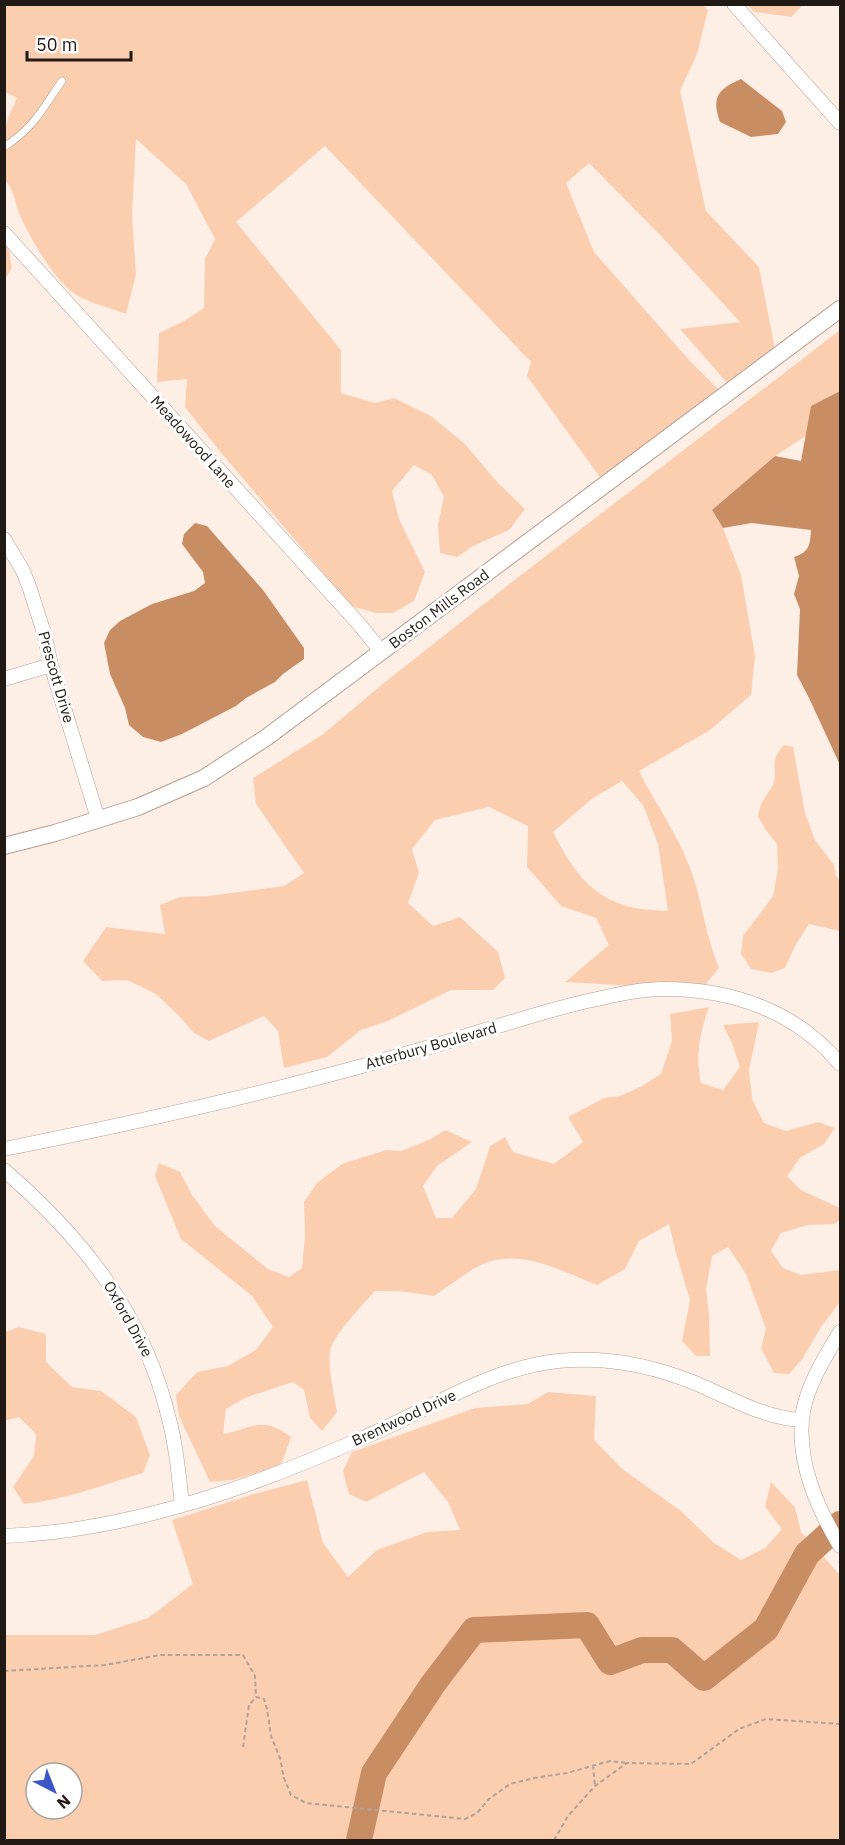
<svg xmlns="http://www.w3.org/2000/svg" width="845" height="1845" font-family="'IBM Plex Sans',sans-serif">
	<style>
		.green { fill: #fcceb0; fill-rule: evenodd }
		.water { fill: #c98d64 }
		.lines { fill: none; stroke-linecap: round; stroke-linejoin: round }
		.river { stroke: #c98d64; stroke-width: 26 }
		.service-casing { stroke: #b49e90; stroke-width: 8 }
		.minor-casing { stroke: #b49e90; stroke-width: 15 }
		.tertiary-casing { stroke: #b49e90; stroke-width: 18 }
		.path { stroke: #aea29a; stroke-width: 2; stroke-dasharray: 4.5 3; stroke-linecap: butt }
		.service { stroke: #fff; stroke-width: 7 }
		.minor { stroke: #fff; stroke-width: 14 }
		.tertiary { stroke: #fff; stroke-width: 16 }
		.labels { text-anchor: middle; stroke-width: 6; stroke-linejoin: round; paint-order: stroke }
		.street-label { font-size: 15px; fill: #211914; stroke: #fff }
	</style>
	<rect width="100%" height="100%" fill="#fdefe6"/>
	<!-- green -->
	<path class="green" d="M5,5H703L708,10L697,54L680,91L706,211L759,267L775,349L728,384L680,329L740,322L662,237L589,163L566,183L594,252L689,360L720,391L602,480L527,376L531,362L325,146L236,222L341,350V393L375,403L394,398L431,416L465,444L498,483L525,509L509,530L473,546L457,557L440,553L438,524L444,497L432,475L414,465L392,491L399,519L425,572L414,601L393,613H376L351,606L218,449L185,407L187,379L157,382L159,333L184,321L204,308L205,259L215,239L186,184L136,139L132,215L136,274L126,314C111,308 92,304 78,296C56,283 32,241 21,218C15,205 15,191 5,180V132L8,118L17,98L5,92Z
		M748,5H803L791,17L754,12Z
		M5,244L8,247L12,268L5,279Z
		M840,330V391L811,406L806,436L775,456L712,510L723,528L741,575L755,656L751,695L710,730L639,771C657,807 682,840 694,879C703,909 707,939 719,968L706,984L635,986L565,982L609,945L596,918L561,906L527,867L528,826L489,807L435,820L412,849L419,873L408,903L433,926L460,917L498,952L505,978L493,990H451L388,1021L361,1030L327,1057L284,1068L278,1031L264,1016L209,1041L194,1033L179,1016L156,994L127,980L102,981L83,961L106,927L165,934L160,905L180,897L209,896L284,886L304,873L256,804L253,778L322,735L385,682L517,578ZM622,781L643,805L658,844L668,911C657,910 646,910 635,908C590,898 573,870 553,832L593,798Z
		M784,745L793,747L805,813L815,840L834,865L836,875L840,881V931L809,924L795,946L785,968L771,973L751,969L741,954L743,936L773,896L778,869L777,844L765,829L758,816C759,811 760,806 762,802C765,796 770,791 773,785C779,767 768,762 784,745Z
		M709,1007C700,1032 695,1057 701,1083L723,1090L740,1067L732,1043L723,1025L759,1022L749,1070L752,1099L764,1123L786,1131L818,1122L835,1128L824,1144L800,1158L787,1176L801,1190L840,1208V1219L835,1224L808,1225L781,1233L771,1251L783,1268L801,1275L840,1270V1302L821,1327L803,1358L789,1374L774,1373L761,1348L766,1329L746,1274L728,1247L712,1256L706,1289L709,1314L710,1356H696L682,1341L690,1300L676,1253L669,1224L639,1241L625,1269L597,1285C561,1271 518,1247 481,1265C465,1273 449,1286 434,1296L399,1291H375C365,1302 332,1337 330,1351C328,1367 334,1395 337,1412L322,1431L310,1418L304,1390L293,1382L245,1398L226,1409L223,1434C253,1428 262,1415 291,1437L281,1465L233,1480L210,1482L179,1416L176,1395L197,1372L228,1366L256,1350L273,1327L252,1296L181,1239L155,1176L159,1163L180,1172L192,1195L215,1226L268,1269L289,1277L302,1268L305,1237L304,1202L317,1183L342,1164L386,1150L401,1151L429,1140L445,1130L472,1142L437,1166L423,1186L436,1218H452L476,1189L490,1146L505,1137L513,1152L554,1164L583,1142L568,1117L604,1098L620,1096L642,1086L661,1074L672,1041L670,1014Z
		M19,1327L46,1334V1362L72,1387L101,1391L136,1417L150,1455L143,1473C103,1485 65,1500 24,1504L13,1487L34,1456L36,1434L19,1417L4,1421L5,1332Z
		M548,1392L596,1396L594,1440L621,1468L681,1511L714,1543L741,1560L765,1548L782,1529L765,1507L771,1482L795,1507L801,1532L840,1575V1840H5V1635H95L148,1618L193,1584L172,1520L254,1494L307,1480L323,1543L348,1577L377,1550L427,1532L460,1530L448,1502L424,1472L366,1502L349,1494L343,1471L352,1452L475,1408L528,1404ZM36,1773H72V1809H36Z"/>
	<!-- water -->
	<path class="water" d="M741,79L782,111L786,122L778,134L751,137L720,122C711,97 718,89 741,79Z
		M840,391V765L809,698L797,675L800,609L794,594L799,576L794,557C810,552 810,544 811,530L752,523L723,528L712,510L775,456L801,461L811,406Z
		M195,523L207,526L263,590L304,648V659L283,674L275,682L246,698L236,706L182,734L161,742L143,737L129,725L125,708L110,674L104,643L110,630L120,621L152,604L194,591L205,583L203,572L182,544L184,534Z"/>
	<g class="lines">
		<!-- river -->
		<path class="river" d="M359,1840L374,1773L433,1684L474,1630L587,1625L610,1662L642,1650H672L704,1678L766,1629L807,1554L840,1524"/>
		<defs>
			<path id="service" d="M4,147C35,127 42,109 62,81"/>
			<path id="minor" d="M734,4L840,123
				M4,233L359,624L376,645L379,653
				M4,539L23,571L30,589L44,633L51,665L98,819
				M4,679L51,665
				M4,1149C139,1122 273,1092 405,1054C468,1037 529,1014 592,1000C616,995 639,989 664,989C732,989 796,1011 840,1064
				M4,1170C85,1240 146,1318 170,1423C177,1450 179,1478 182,1505
				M840,1332C825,1357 804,1390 802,1420C798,1465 818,1509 840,1546
				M4,1536C129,1531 252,1487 365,1437C428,1410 490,1368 558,1361C606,1356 651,1365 695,1383C730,1398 764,1418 802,1420"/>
			<path id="tertiary" d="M4,846L55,833L138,807L204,778L267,737L840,309"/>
		</defs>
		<!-- service casing -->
		<use href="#service" class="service-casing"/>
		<!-- minor casing -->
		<use href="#minor" class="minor-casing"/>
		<!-- tertiary casing -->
		<use href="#tertiary" class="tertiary-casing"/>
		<!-- path -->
		<path class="path" d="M4,1671L105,1665L160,1655H243L255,1676L256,1697
			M243,1747L249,1705L256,1697L264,1699L267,1709L271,1736L280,1758L284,1778L291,1795L306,1803L465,1819L477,1813L489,1799L510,1784L534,1778L567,1773L610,1761L627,1763
			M593,1765L595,1786
			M554,1840L568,1816L595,1786L627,1763L691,1764L739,1729L766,1719L840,1724"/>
		<!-- service -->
		<use href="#service" class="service"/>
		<!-- minor -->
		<use href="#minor" class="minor"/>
		<!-- tertiary -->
		<use href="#tertiary" class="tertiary"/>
	</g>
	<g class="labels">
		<!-- street labels -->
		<g class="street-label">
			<text transform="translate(193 442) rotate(48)" y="5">Meadowood Lane</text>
			<text transform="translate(439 609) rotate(-37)" y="5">Boston Mills Road</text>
			<text transform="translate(56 677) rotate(74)" y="5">Prescott Drive</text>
			<text transform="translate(431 1046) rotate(-16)" y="5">Atterbury Boulevard</text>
			<text transform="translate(128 1319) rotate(61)" y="5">Oxford Drive</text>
			<text transform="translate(404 1418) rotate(-25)" y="5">Brentwood Drive</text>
		</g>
	</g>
	<!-- border -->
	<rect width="845" height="1845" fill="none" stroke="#211914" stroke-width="12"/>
	<!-- north arrow -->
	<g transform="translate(54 1791) rotate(138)"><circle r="28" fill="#ffffff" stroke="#a6a3a1" stroke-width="1.5"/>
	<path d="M0-4.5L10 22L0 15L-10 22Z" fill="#3e55c8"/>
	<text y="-9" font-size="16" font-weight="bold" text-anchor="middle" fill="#211914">N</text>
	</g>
	<!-- scale -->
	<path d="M27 51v9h104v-9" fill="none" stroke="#211914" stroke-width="3"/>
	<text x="36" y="51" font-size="18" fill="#211914" stroke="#ffffff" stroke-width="4.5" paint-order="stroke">50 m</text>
</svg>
